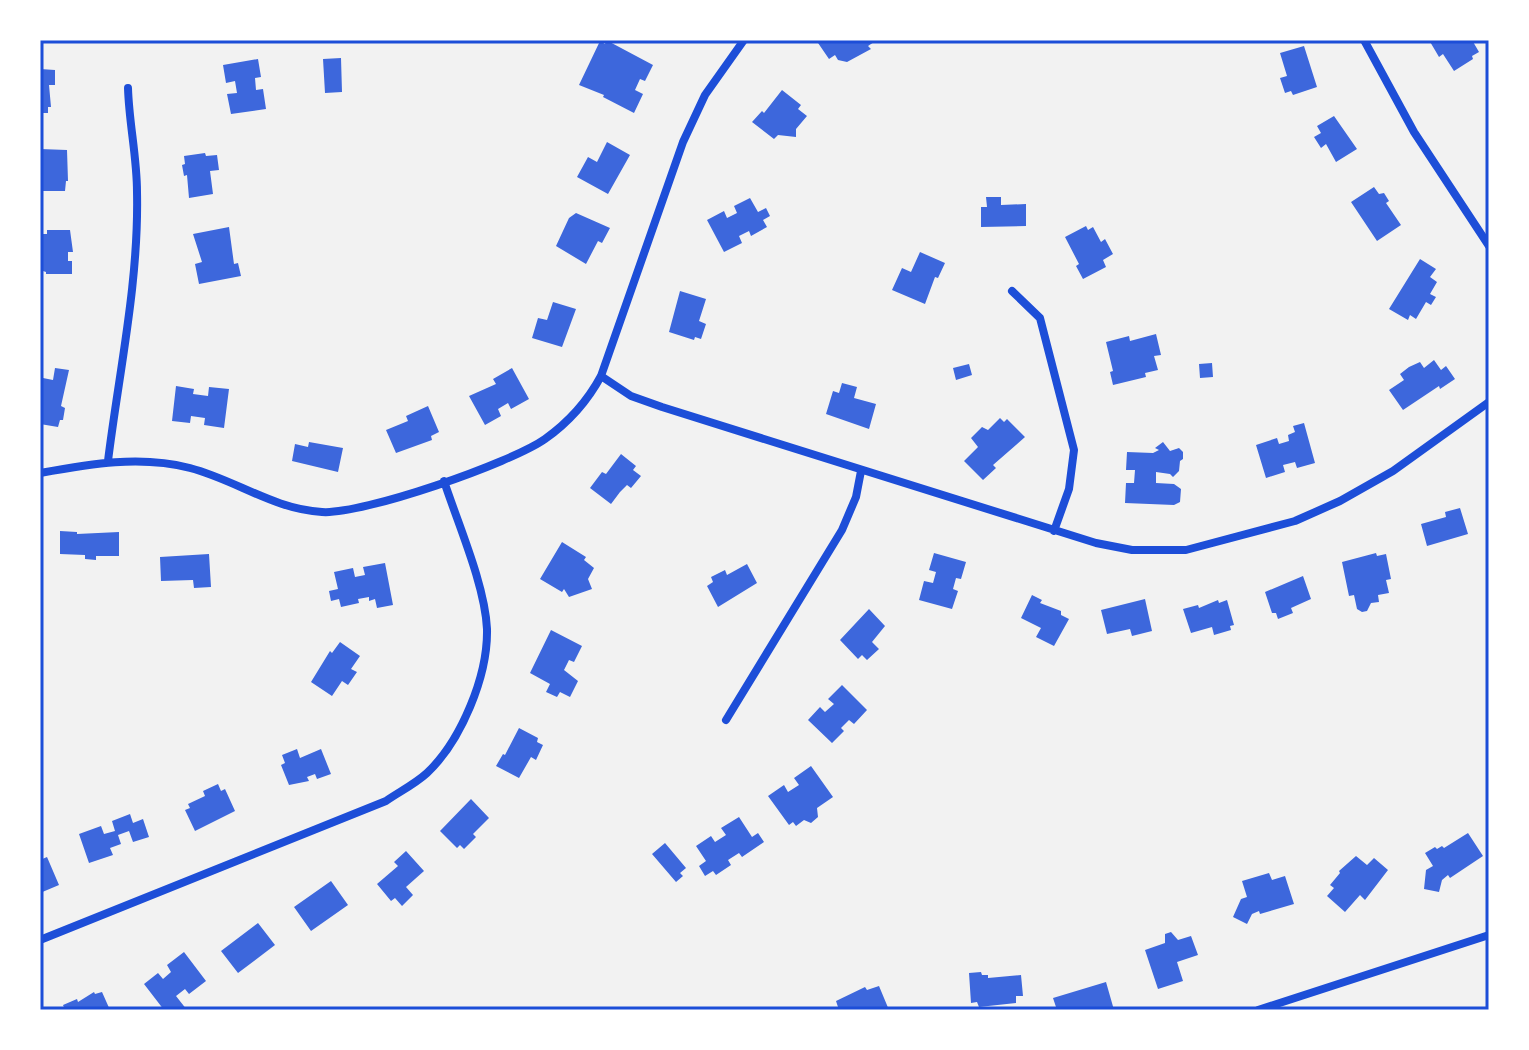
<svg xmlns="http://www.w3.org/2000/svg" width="1529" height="1050" font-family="'Fira Sans',sans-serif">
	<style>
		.building { fill: #3d67dc }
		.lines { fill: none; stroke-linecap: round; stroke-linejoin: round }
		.minor { stroke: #1d4ed8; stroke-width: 8 }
		.neatline { fill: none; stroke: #1d4ed8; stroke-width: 3 }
	</style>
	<rect width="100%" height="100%" fill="#f2f2f2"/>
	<!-- building -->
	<path class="building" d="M606,40L653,65L645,81L640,79L635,90L643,94L634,113L603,97L604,95L579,85L600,41L605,44Z
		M816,40H877L868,46L871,49L847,62L838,60L835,55L829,59Z
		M1429,40L1462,42L1472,40L1479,52L1472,56L1473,59L1454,71L1443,54L1439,57Z
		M1304,46L1317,87L1293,95L1291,91L1285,93L1280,78L1287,76L1280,53Z
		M341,58L342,92L325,93L323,59Z
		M258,59L261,77L255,78L256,90L263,89L266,109L231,114L227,94L237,93L235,81L226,83L223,65Z
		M40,69L55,70V85H49L51,107H48V113H40Z
		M782,90L801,105L798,109L807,116L796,129V137L778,135L774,139L752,122L762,111L764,113Z
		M1334,116L1357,149L1336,162L1326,144L1321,148L1314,137L1321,133L1317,126Z
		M607,142L630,155L608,194L577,177L588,157L597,162Z
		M40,149L67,150L68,181H66L65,191H40Z
		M205,153L206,156L217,155L219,170L210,171L213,194L189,198L187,175L184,176L182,165L185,164L184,156Z
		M1374,187L1379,194L1384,193L1389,201L1386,203L1401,225L1377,241L1351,202Z
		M986,197H1001V205L1026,204V226L981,227V207H987Z
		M750,198L758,212L766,208L770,216L763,220L767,227L751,236L749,231L739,236L742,243L724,252L707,220L724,211L727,218L737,213L734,206Z
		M576,213L610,228L602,243L598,241L586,264L556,246L569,218Z
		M1086,226L1088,230L1093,227L1101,242L1105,239L1113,254L1103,260L1106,267L1083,279L1076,266L1079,264L1065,237Z
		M229,227L234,264L238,263L241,276L199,284L195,264L202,262L193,234Z
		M47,230H70L73,252H68V261H72V274H46V272L40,270V234H47Z
		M920,252L945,263L938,278L935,277L925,304L892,290L902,268L911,272Z
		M1420,259L1436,269L1430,277L1437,282L1430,294L1436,297L1431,305L1426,302L1416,319L1410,315L1408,320L1389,309Z
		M680,291L706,299L699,321L706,324L701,339L695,337L694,340L669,332Z
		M553,302L576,309L562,347L532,338L538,318L547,320Z
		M1156,334L1161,355L1154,356L1158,370L1145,373L1146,377L1113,385L1110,372L1113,371L1106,342L1129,336L1130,341Z
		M1434,360L1441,370L1446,366L1455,379L1440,389L1439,386L1403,410L1389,390L1404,380L1400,374L1409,367L1420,362L1424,368Z
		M1212,363L1213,377L1200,378L1199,364Z
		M969,364L972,375L956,380L953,368Z
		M55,368L69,370L61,406L65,408L63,420H60L58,427L40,424L43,378L53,380Z
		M512,368L529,399L511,409L508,403L498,409L501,416L485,425L469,396L496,384L493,379Z
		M842,383L857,387L854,398L876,404L869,429L826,414L833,391L839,393Z
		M176,386L194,389L193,394L208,396L209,387L229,389L224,428L204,425L205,418L191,416L190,423L172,421Z
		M428,406L439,432L431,436L432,440L396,453L386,430L408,421L406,416Z
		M1000,418L1004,422L1007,419L1025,437L993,465L996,468L983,480L964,461L978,447L971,438L982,427L988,430Z
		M1304,423L1315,463L1297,468L1295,462L1283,465L1285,472L1266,478L1256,445L1277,438L1279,444L1289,441L1288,435L1295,432L1293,426Z
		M309,442L343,448L338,472L292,461L295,444L308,447Z
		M1163,442L1170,451L1179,448L1183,452V459L1180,461L1179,471L1173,477L1170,474L1156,472V483L1174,484L1181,489L1180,502L1174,505L1125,503L1126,483H1134L1135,470H1126L1127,452L1153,453L1159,450L1155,448Z
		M621,454L636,466L633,470L641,476L631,488L627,485L620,492L611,504L590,488L602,472L606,474Z
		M1460,508L1468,534L1427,546L1421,524L1446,517L1445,512Z
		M60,531L77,532V534L119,532V556H96V560L85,559V555L60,554Z
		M562,542L586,557L584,560L594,568L588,579L592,589L569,597L564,589L562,592L540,579Z
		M934,553L966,562L961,579L956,578L953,589L958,591L952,609L919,600L924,581L933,583L936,572L929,570Z
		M1376,553L1377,556L1386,554L1391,579L1386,580L1389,593L1378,595L1379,602L1371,603L1367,611L1362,612L1357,609L1354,595L1349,596L1342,562Z
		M209,554L211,587L194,588L193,580L161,581L160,557Z
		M385,563L393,605L377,608L375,599L369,601V597L358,599L359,603L341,607L339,599L331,601L329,591L338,589L334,572L353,568L355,577L365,575L363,567Z
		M747,564L757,583L718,607L707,586L713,582L711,577L725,570L727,575Z
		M1303,576L1311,599L1291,608L1293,613L1278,619L1276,613H1272L1265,592Z
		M1032,595L1042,600L1040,603L1061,611V615L1069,619L1054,646L1036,637L1041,628L1021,618Z
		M1145,599L1152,631L1132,636L1130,629L1107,634L1101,610Z
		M1218,600L1219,603L1227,600L1234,625L1230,626L1231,630L1214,635L1212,627L1191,633L1183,609L1198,605L1199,608Z
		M869,609L885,626L872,642L879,649L867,660L862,655L858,659L840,640Z
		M551,630L582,646L574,662L569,660L564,670L578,681L570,697L560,692L557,697L546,692L550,684L530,673Z
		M340,642L360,656L351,669L357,672L348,685L342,681L332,696L311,682L330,651L332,653Z
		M842,685L867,710L854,724L849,720L841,728L844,731L832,743L808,720L820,707L825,712L834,704L828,699Z
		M519,728L538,738L537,742L543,745L536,760L531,757L519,778L496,766L503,754L505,755Z
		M297,749L300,758L321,749L331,774L317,779L315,774L307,777L309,781L289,785L281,765L285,763L282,755Z
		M811,766L833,797L817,808L818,817L811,823L804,820L796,826L793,822L789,825L768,796L784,785L788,792L799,785L794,778Z
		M218,784L221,791L225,789L235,811L195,831L185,810L190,808L188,804L205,796L203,791Z
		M471,799L489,818L473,834L476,837L464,849L460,845L457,848L440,831Z
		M130,814L133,823L143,819L149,837L133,842L129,831L118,835L121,844L110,848L113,855L89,863L79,834L101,826L104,834L115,831L112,821Z
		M739,817L752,837L758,833L764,842L742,857L739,853L728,860L731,865L716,875L713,871L705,876L699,866L706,861L696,846L711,836L715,842L726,835L721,828Z
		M1468,833L1483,856L1450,878L1448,875L1442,880L1439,892L1424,889L1426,870L1433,866L1425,853L1435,847L1437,849L1442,846L1444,848Z
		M665,843L686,868L680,873L683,876L676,882L652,854Z
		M406,851L424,871L406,887L413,895L402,906L395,898L391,901L377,884L398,866L394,862Z
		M1356,856L1367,865L1374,858L1388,870L1365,900L1360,895L1345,912L1327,896L1334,888L1330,885L1340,873L1339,871Z
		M47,857L59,885L40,893V860Z
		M1269,873L1272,880L1285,876L1294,904L1260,914L1259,911L1252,914L1247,924L1233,917L1241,899L1247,897L1242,881Z
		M331,881L348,905L311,931L294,907Z
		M258,923L275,945L238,973L221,951Z
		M1171,932L1178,940L1191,936L1198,955L1177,962L1183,981L1158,989L1145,950L1165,943V934Z
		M184,952L206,981L189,994L185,989L176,996L187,1010H164L144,984L158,973L163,979L171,972L167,965Z
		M981,972L982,975H988V978L1021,975L1023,996H1016V1003L979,1007L977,1002L971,1003L969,973Z
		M1106,982L1114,1010H1057L1053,998Z
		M879,986L889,1010H839L836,1001L865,987L867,990Z
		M94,992L95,994L102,992L110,1010H65L63,1005L77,999L78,1002Z"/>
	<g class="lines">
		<!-- minor -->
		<path class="minor" d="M1364,40L1414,132L1489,246
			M1012,291L1040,318L1074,450L1069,489L1054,531
			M601,376L631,396L662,407L1096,543L1132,550H1186L1295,521L1340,501L1393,471L1489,402
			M108,461C119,372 139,282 137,192C137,157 129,123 128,88
			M40,473C90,464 140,455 190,468C236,480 273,509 322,512C362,515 511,463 545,439C569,422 587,402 601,376L683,142L705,95L744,40
			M726,720L842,530L856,497L861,471
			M40,940L386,801C399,792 415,784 427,773C461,741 488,676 487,629C485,585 458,524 444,481
			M1258,1010L1489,935"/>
	</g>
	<!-- border -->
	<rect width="1529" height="1050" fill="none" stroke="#ffffff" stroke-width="84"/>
	<rect x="42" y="42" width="1445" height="966" class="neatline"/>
</svg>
